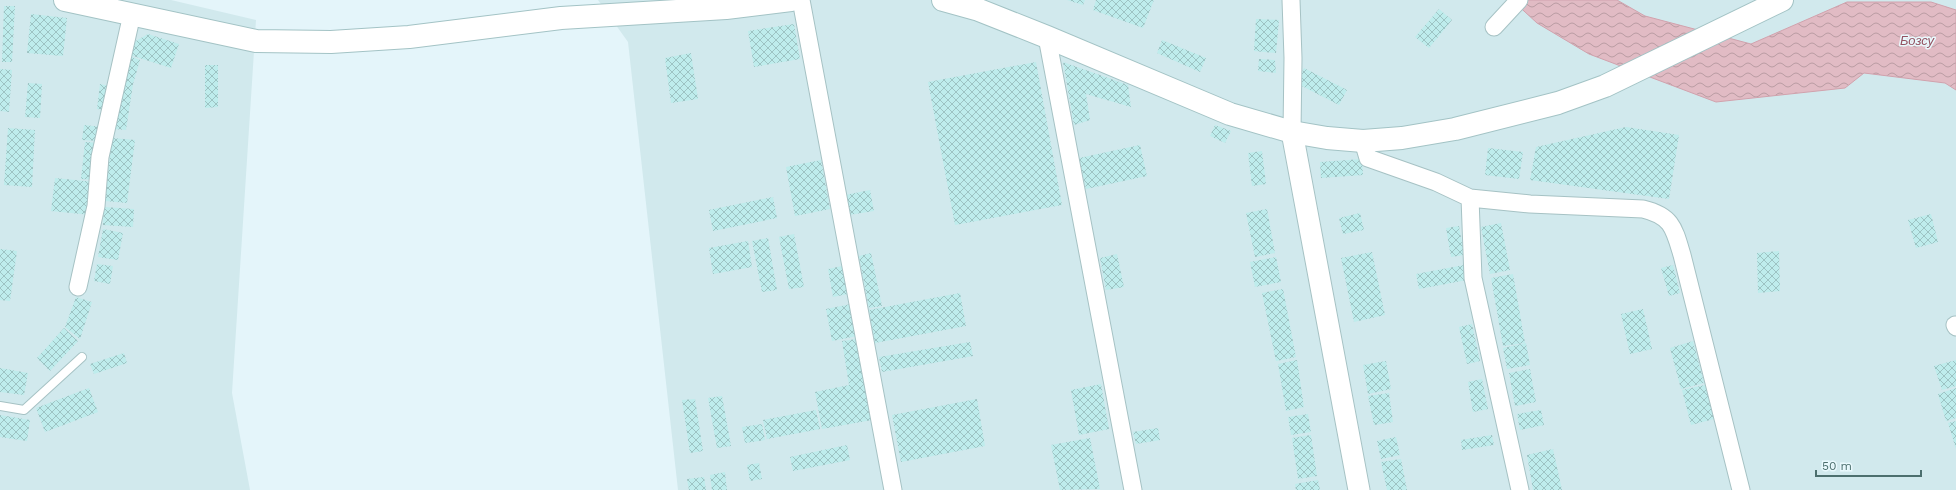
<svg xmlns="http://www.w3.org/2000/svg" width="1956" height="490" font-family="'Work Sans',sans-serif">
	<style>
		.residential { fill: #d1e9ed }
		.water { fill: url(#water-waves); stroke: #d1a2ad }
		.building { fill: url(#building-cross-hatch) }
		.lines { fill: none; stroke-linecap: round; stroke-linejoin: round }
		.service-casing { stroke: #a6c2c4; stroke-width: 10 }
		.minor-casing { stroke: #a6c2c4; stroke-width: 19 }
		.tertiary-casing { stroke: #a6c2c4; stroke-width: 23 }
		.secondary-casing { stroke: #a3c3c5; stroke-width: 24 }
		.service { stroke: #fff; stroke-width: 8 }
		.minor { stroke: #fff; stroke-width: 17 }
		.tertiary { stroke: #fff; stroke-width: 21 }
		.secondary { stroke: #fff; stroke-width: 22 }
		.labels { text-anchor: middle; stroke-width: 3; stroke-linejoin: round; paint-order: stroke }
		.water-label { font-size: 13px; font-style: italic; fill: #945261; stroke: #e9f9fd }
	</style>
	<defs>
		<pattern id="water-waves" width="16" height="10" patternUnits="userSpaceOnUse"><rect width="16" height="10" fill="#e1bbc4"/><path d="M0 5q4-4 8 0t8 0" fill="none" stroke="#b99ca3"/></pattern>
		<pattern id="building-cross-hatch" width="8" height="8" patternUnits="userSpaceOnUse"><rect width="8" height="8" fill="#beecec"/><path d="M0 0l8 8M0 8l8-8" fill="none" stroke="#9dc3c3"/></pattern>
	</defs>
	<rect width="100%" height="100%" fill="#e4f5fa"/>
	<!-- residential -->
	<path class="residential" d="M0,0H171L256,20L232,393L250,490H0Z
		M598,0H1956V490H678L628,42Z"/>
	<!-- water -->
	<path class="water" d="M1512,0H1617L1645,16L1751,44L1847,2H1931L1956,10V90L1945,83L1864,73L1845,88L1716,102L1589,54L1537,23Z"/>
	<!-- building -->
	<path class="building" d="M1067,0H1085L1083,5Z
		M1096,0H1154L1143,28L1093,10Z
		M4,6H15L12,62H2Z
		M1439,9L1452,20L1429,48L1415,37Z
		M31,14L67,18L63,56L27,53Z
		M1256,19L1279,20L1276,53L1254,51Z
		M794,24L800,59L754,67L748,31Z
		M148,34L179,44L171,68L130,55L134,42Z
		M1162,40L1206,58L1200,72L1157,53Z
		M691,53L698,99L671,103L665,58Z
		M130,56L140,60L133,84L126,130L114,129Z
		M1259,59L1275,60L1276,73L1258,71Z
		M1036,62L1062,205L955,225L928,82Z
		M1063,62L1128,85L1131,107L1086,94L1090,120L1074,125Z
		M205,65H218V107L205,108Z
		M1304,68L1347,90L1339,105L1296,83Z
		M0,69L12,70L9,112L0,111Z
		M28,83L42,84L40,118L25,117Z
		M100,84L109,86L106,110L97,109Z
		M84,125L103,127L101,141L82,140Z
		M1215,125L1231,131L1225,143L1210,136Z
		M1626,127L1679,135L1669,199L1530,180L1536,147Z
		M8,128L35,130L32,187L4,185Z
		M112,138L135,140L127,203L105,201Z
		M85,142L100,143L95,180L81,179Z
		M1140,145L1147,176L1086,189L1079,158Z
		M1488,148L1523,152L1519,179L1485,175Z
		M1262,151L1266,184L1252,186L1248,153Z
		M1362,159L1363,175L1321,178L1320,162Z
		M821,160L830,209L795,216L786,167Z
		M55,178L95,182L91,215L51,211Z
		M870,190L874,211L849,215L845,195Z
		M773,197L777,218L713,231L709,210Z
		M104,207L134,209L133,227L103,225Z
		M1267,209L1275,253L1255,257L1246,213Z
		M1360,213L1364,230L1343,234L1339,218Z
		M1931,214L1938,242L1916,248L1908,220Z
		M1501,223L1510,270L1490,274L1481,227Z
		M1459,226L1464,255L1451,257L1446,228Z
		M103,229L123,233L118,260L98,257Z
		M794,234L804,287L789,289L779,237Z
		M768,238L777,290L762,292L752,241Z
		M748,241L752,267L713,274L709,248Z
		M0,249L17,251L10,301L0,300Z
		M1779,251L1780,291L1758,293L1757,253Z
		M1372,252L1385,315L1354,322L1341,258Z
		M871,253L882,306L869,308L859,256Z
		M1117,254L1124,287L1106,290L1100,258Z
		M1276,257L1281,282L1255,287L1250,262Z
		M97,264L113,266L110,284L94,281Z
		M1464,265L1467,280L1419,289L1416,274Z
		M1673,265L1680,293L1669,296L1661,268Z
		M842,266L848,294L833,297L828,269Z
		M1513,274L1525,343L1503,346L1491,278Z
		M1283,289L1296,357L1276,361L1262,293Z
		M960,293L966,326L875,343L869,310Z
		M76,297L92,302L80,339L65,327Z
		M851,304L857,336L832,341L826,309Z
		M1643,309L1652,349L1630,354L1621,314Z
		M1472,324L1480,361L1467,364L1459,327Z
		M64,328L78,341L50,371L37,358Z
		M857,339L872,420L822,429L815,392L849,385L842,341Z
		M1693,341L1704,383L1681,389L1670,348Z
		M970,342L973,356L882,372L879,357Z
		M1526,343L1530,365L1507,369L1503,348Z
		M124,353L127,363L94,374L90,364Z
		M1297,360L1304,407L1286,411L1278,364Z
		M1956,360V386L1942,390L1934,366Z
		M1386,361L1391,389L1368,394L1363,365Z
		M0,368L28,373L24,395L0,392Z
		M1530,369L1536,402L1515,406L1509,373Z
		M1482,379L1488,409L1473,412L1468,382Z
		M1101,384L1109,429L1079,435L1071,390Z
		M1705,385L1714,419L1691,425L1682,390Z
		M89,388L98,412L45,432L36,408Z
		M1956,388V418L1946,421L1938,394Z
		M1389,393L1393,422L1374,425L1368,396Z
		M722,396L731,446L717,448L708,398Z
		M695,399L703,451L690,453L682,400Z
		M977,399L985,446L901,462L892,415Z
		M816,410L820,429L767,439L763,420Z
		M1541,410L1544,425L1520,430L1517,414Z
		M1308,414L1311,432L1291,435L1288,417Z
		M0,415L30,420L27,441L0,437Z
		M1956,421V449L1948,423Z
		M762,424L765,440L745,443L742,427Z
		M1158,428L1160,440L1136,444L1133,432Z
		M1311,435L1317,476L1298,479L1292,438Z
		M1492,435L1494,445L1462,450L1461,440Z
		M1396,437L1400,455L1381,459L1377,441Z
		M1090,438L1100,489L1060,490L1051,445Z
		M847,445L850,460L793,471L790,457Z
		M1553,449L1562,490H1533L1527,455Z
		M1401,459L1407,490H1387L1381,462Z
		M759,463L762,479L750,481L747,465Z
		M725,472L727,490H712L710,475Z
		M704,477L706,490H689L687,479Z
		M1318,480L1320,490H1296L1295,484Z"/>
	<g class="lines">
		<defs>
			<path id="service" d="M0,406L24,410L82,357"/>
			<path id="minor" d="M801,0L893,490
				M1291,0L1293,58L1292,132
				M1494,27L1519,0
				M1047,37L1133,490
				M1363,141L1368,158L1436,182L1470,198L1530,204L1643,209C1672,216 1674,228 1682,255L1741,490
				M1470,198L1473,278L1520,490
				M78,287L96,206L100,157L132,14
				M1955,325L1956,327"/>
			<path id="tertiary" d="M1292,132L1359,490"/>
			<path id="secondary" d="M65,0L256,41L331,42L409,37L561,18L726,8L791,0
				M943,0L979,10L1047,37L1230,114L1292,132L1327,138L1363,141L1402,138L1455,129L1558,103L1605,86L1782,0"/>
		</defs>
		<!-- service casing -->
		<use href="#service" class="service-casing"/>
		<!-- minor casing -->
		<use href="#minor" class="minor-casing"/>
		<!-- tertiary casing -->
		<use href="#tertiary" class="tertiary-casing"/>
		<!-- secondary casing -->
		<use href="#secondary" class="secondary-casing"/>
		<!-- service -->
		<use href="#service" class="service"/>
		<!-- minor -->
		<use href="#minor" class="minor"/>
		<!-- tertiary -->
		<use href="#tertiary" class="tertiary"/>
		<!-- secondary -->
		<use href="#secondary" class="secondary"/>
	</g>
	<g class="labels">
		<!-- water labels -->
		<g class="water-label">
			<text x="1917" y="45">Бозсу</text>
		</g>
	</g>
	<!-- scale -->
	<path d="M1816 470v6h105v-6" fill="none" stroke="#4c6f6e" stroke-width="2"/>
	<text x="1822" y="470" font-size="12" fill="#4c6f6e" stroke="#e9f9fd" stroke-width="3" paint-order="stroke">50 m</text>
</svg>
